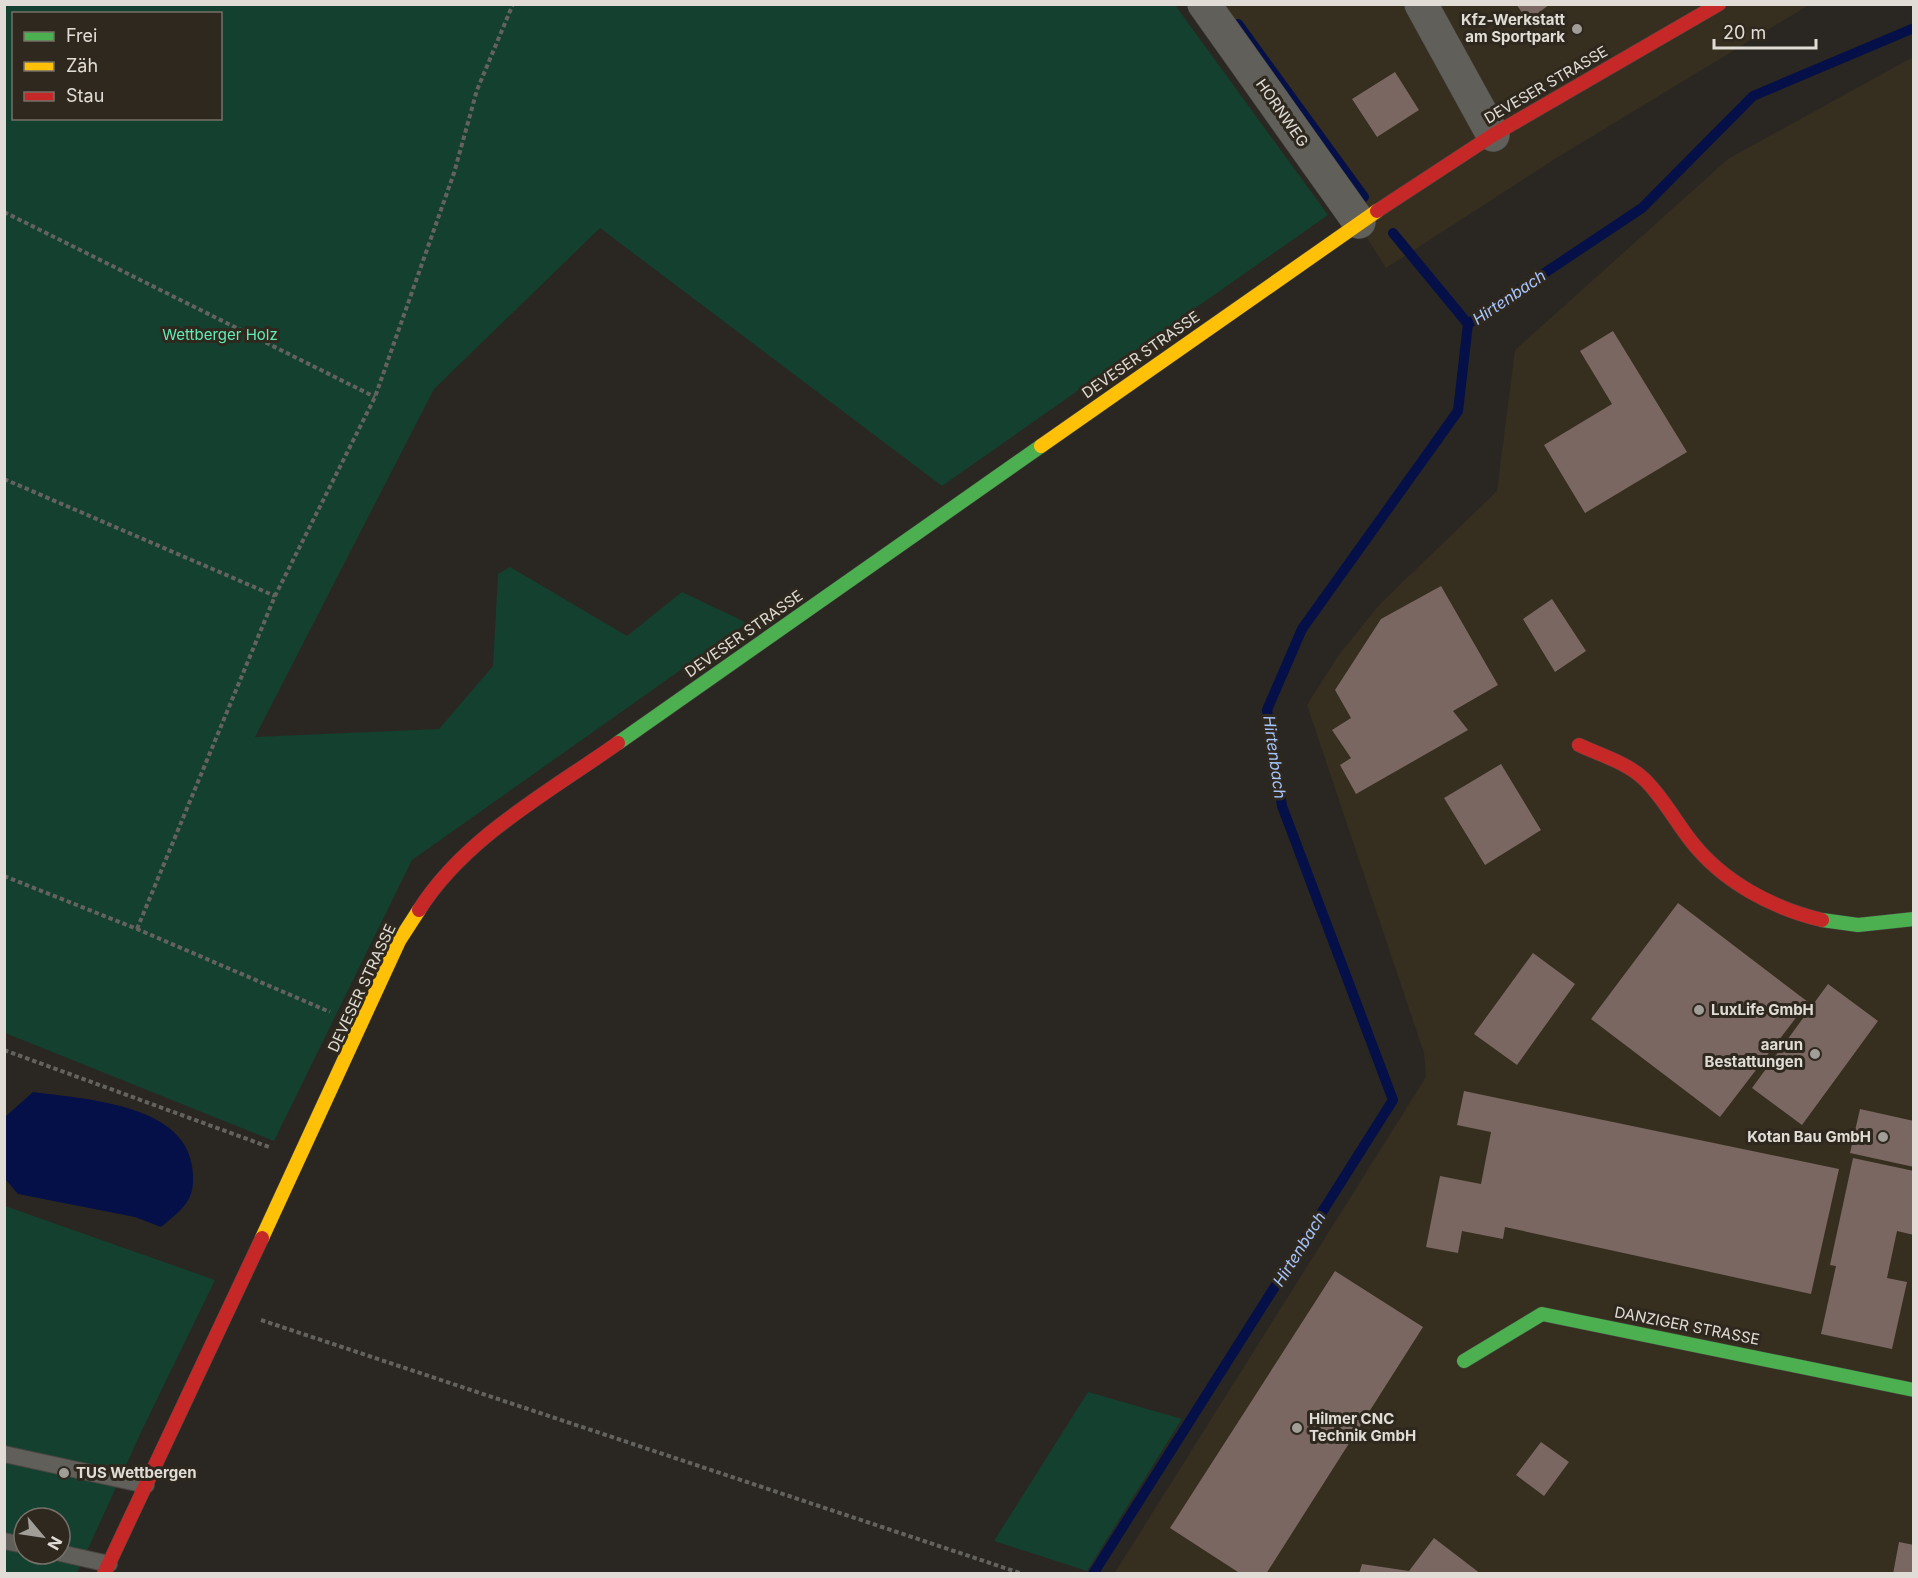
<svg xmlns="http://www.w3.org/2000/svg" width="1918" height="1578" font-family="Inter,sans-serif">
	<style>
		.built { fill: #362e1f }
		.green { fill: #13402f; fill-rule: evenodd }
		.water { fill: #041047 }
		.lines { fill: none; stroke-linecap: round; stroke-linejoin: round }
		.stream { stroke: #041047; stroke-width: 10 }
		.building { fill: #7a6761 }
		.lane-casing { stroke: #474540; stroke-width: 18 }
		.street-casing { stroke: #474540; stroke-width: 34 }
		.fast-casing { stroke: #474540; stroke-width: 15 }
		.slow-casing { stroke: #474540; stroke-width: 15 }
		.jam-casing { stroke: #474540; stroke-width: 15 }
		.path { stroke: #64625e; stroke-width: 4; stroke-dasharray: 4.5 3; stroke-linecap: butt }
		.lane { stroke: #615f5a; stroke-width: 16 }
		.street { stroke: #615f5a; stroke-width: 33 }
		.fast { stroke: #4caf50; stroke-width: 14 }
		.slow { stroke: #ffc107; stroke-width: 14 }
		.jam { stroke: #c62828; stroke-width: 14 }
		.poi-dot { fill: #a19d97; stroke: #2e281e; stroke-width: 2 }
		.labels { text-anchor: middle; stroke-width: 6; stroke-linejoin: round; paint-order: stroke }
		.poi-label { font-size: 15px; font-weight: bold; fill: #e1ddd6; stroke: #2e281e; text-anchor: end }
		.street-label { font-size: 15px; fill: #e1ddd6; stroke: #2e281e }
		.park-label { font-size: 15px; fill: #61edb6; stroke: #2e281e }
		.water-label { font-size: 16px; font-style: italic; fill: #a7c5fe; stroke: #2e281e }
	</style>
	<rect width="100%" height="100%" fill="#2a2722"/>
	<!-- built -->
	<path class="built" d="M1220,5H1809L1558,157L1386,268Z
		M1913,57V1573L1114,1574L1426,1077L1424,1053L1307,705L1338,656L1380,604L1497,491L1515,350L1728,159Z"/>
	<!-- green -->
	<path class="green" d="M5,4L1175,5L1328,215L942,486L600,228L434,389L255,737L439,729L493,666L498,574L510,567L627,636L682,592L747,623L412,860L274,1141L5,1033ZM14,14H220V118H14Z
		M5,1206L215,1280L143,1428L77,1573L5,1574ZM24,1518H60V1554H24Z
		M1088,1392L1182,1419L1087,1571L994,1541Z"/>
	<!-- water -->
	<path class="water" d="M33,1092C82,1099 183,1103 192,1166C197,1199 185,1207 161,1227L135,1217L18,1194L5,1179V1117Z"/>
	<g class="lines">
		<!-- stream -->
		<path class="stream" d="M1238,24L1364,197
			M1393,233L1468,324
			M1093,1574L1393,1100L1282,806L1267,710L1302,629L1458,411L1468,324L1642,208L1753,96L1914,28"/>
	</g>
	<!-- building -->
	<path class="building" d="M1516,4H1550L1528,21Z
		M1395,72L1419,110L1377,137L1352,99Z
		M1613,331L1687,452L1585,513L1544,445L1612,404L1580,351Z
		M1441,586L1498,685L1453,711L1468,730L1356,794L1340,765L1351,758L1332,730L1351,718L1335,690L1381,619Z
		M1552,599L1586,651L1555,672L1523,619Z
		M1501,764L1541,830L1485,865L1444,798Z
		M1678,903L1808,1002L1720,1117L1591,1019Z
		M1533,953L1575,984L1517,1065L1474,1034Z
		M1828,984L1878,1021L1802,1125L1752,1088Z
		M1464,1091L1839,1169L1811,1294L1505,1227L1503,1239L1462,1231L1458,1253L1426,1247L1440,1176L1481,1184L1491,1132L1457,1125Z
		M1860,1109L1914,1121V1167L1850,1153Z
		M1853,1158L1914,1171V1235L1897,1231L1887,1278L1907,1282L1892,1349L1821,1334L1836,1266L1830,1265Z
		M1335,1271L1423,1327L1266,1574H1241L1170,1528Z
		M1541,1442L1569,1462L1544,1496L1516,1475Z
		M1434,1538L1481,1574H1359L1362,1564L1409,1571Z
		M1899,1542L1914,1545V1574H1893Z"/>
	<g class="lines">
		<defs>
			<path id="lane" d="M4,1454L146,1485
				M4,1541L24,1545
				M60,1553L109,1564"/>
			<path id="street" d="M1204,4L1359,222
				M1421,4L1493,135"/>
			<path id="fast" d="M618,743L1041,446
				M1822,920L1858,925L1914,919
				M1464,1361L1542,1314L1914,1390"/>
			<path id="slow" d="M1041,446L1377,211
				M262,1238L399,941L419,910"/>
			<path id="jam" d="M1377,211L1493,135L1719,4
				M1579,745C1600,755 1626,762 1644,779C1663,797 1675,821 1691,841C1723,882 1772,908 1822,920
				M419,910C465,837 549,792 618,743
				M104,1574L262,1238"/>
		</defs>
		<!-- lane casing -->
		<use href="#lane" class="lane-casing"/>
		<!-- street casing -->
		<use href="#street" class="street-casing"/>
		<!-- fast casing -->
		<use href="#fast" class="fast-casing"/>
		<!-- slow casing -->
		<use href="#slow" class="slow-casing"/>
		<!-- jam casing -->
		<use href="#jam" class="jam-casing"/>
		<!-- path -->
		<path class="path" d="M4,212L375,397
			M4,479L275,596
			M4,876L137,929L330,1012
			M137,929L275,596L375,397L454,173L477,90L513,4
			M4,1050L269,1147
			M261,1320L1023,1574"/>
		<!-- lane -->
		<use href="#lane" class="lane"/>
		<!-- street -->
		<use href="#street" class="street"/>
		<!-- fast -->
		<use href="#fast" class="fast"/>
		<!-- slow -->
		<use href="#slow" class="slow"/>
		<!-- jam -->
		<use href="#jam" class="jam"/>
	</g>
	<!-- markers -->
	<g class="poi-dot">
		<circle cx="1577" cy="29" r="6"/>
		<circle cx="1699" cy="1010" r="6"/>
		<circle cx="1815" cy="1054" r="6"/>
		<circle cx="1883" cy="1137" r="6"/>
		<circle cx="1297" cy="1428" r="6"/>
		<circle cx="64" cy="1473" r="6"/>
	</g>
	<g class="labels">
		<!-- poi labels -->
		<g class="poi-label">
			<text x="1565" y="25">Kfz-Werkstatt<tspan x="1565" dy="17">am Sportpark</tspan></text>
			<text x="1711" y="1015" text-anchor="start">LuxLife GmbH</text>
			<text x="1803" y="1050">aarun<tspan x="1803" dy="17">Bestattungen</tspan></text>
			<text x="1871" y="1142">Kotan Bau GmbH</text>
			<text x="1309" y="1424" text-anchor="start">Hilmer CNC<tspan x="1309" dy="17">Technik GmbH</tspan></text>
			<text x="76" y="1478" text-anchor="start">TUS Wettbergen</text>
		</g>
		<!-- street labels -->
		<g class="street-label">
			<text transform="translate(1546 85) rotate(-30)" y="5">DEVESER STRASSE</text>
			<text transform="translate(1282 113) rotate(55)" y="5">HORNWEG</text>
			<text transform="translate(1141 355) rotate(-35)" y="5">DEVESER STRASSE</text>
			<text transform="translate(744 634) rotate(-35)" y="5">DEVESER STRASSE</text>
			<text transform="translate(362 988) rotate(-65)" y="5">DEVESER STRASSE</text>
			<text transform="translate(1687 1326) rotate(11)" y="5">DANZIGER STRASSE</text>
		</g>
		<!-- park labels -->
		<g class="park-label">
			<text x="220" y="340">Wettberger Holz</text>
		</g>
		<!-- water labels -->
		<g class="water-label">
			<text transform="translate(1509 297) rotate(-34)" y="6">Hirtenbach</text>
			<text transform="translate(1275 757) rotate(82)" y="6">Hirtenbach</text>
			<text transform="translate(1299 1249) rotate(-58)" y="6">Hirtenbach</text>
		</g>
	</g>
	<!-- border -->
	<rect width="1918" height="1578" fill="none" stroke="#e1ddd6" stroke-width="12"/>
	<!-- legend -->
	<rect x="12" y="12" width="210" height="108" fill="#2e281e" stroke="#767068" stroke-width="1.5"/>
	<rect x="24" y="32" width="30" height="9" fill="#4caf50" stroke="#767068" stroke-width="1.5"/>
	<text x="66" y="42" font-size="18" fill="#e1ddd6">Frei</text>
	<rect x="24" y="62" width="30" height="9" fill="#ffc107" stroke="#767068" stroke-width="1.5"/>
	<text x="66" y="72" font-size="18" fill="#e1ddd6">Zäh</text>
	<rect x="24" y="92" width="30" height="9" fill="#c62828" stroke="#767068" stroke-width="1.5"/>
	<text x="66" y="102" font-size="18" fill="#e1ddd6">Stau</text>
	<!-- north arrow -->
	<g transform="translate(42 1536) rotate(119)"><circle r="28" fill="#2e281e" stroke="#767068" stroke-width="1.5"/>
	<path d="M0-4.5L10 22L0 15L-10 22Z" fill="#a19d97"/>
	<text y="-9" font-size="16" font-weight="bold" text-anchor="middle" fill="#e1ddd6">N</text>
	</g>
	<!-- scale -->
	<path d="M1714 39v9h102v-9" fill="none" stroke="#e1ddd6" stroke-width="3"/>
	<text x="1723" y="39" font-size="18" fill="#e1ddd6" stroke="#2e281e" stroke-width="4.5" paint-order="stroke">20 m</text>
</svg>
